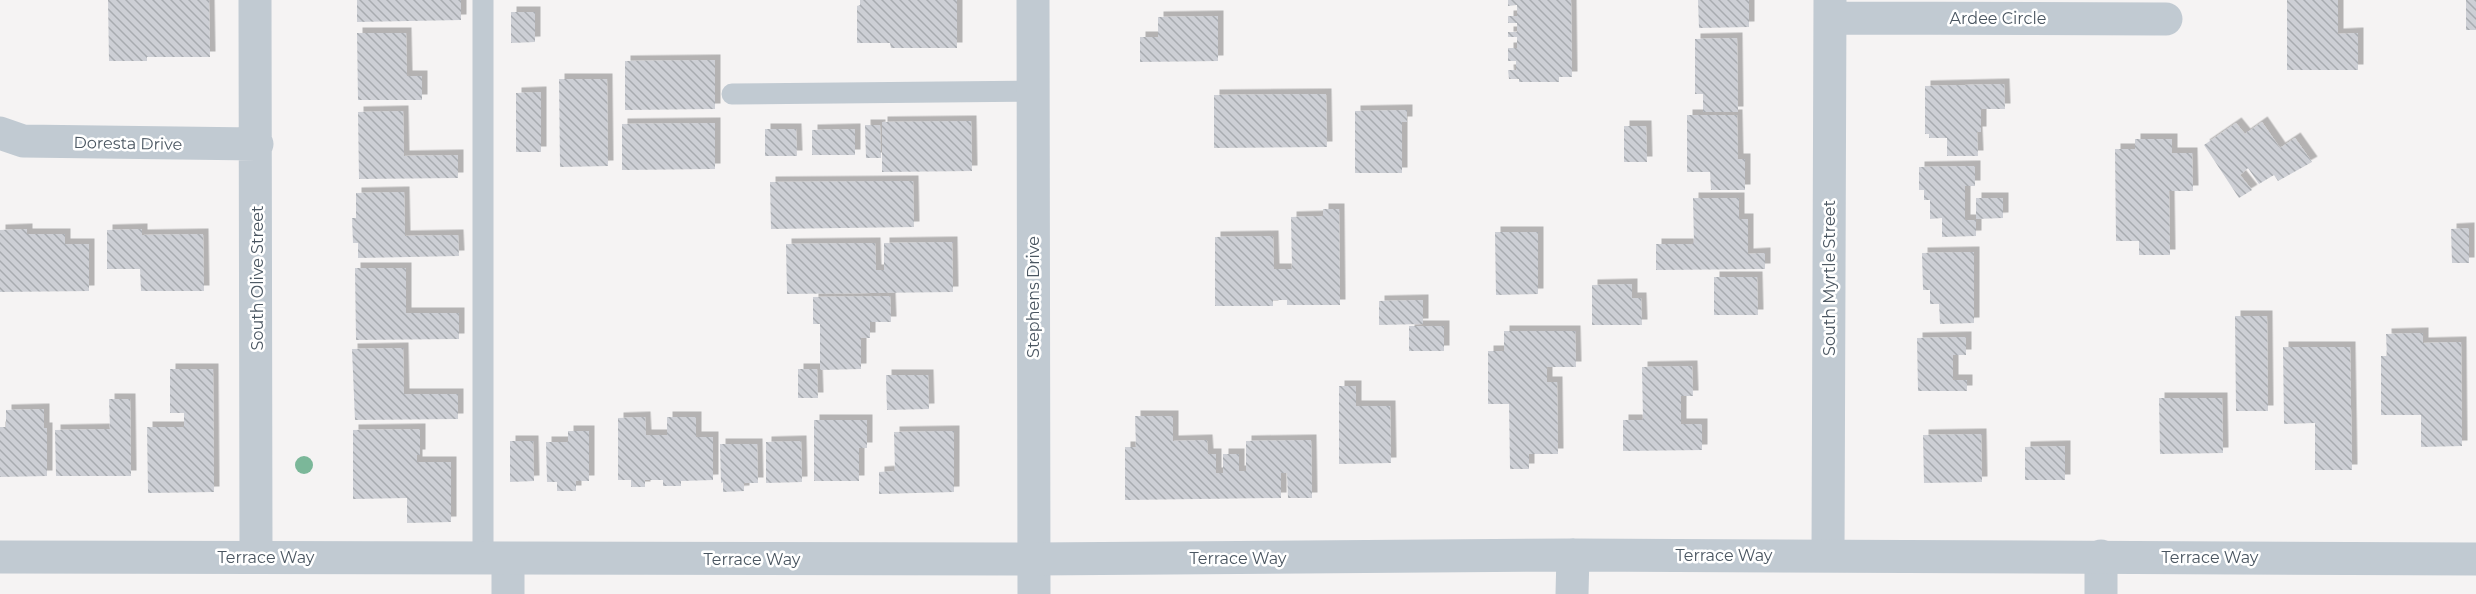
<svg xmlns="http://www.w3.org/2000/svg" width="2476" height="594" font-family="Montserrat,sans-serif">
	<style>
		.building { fill: url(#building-back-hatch); filter: url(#shadow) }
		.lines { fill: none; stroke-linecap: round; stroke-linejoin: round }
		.service { stroke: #c1cad2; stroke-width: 21 }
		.minor { stroke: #c1cad2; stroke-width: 33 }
		.tertiary { stroke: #c1cad2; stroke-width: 33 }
		.tree { fill: #7bb799 }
		.labels { text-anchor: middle; stroke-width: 5; stroke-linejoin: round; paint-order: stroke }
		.street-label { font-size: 16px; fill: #4a5661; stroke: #fff }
	</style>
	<defs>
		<pattern id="building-back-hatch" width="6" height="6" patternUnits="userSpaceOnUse" patternTransform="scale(1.5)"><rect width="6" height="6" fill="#cdcfd5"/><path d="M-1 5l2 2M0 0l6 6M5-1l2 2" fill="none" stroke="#a8abb0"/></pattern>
		<filter id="shadow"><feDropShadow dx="5.5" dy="-5.5" stdDeviation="0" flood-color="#0004"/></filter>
	</defs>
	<rect width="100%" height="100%" fill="#f5f3f3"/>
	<!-- building -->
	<path class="building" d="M108,0H209L210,57H147V61H109Z
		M357,0H461V20L357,22Z
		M860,0H957V48H891L890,43H857V6L860,5Z
		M1508,0H1571L1572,77H1559V82H1519V79H1509L1508,70H1516V61H1508V48H1517V37H1508V32H1517V23H1508V16H1517V5L1508,6Z
		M1698,0H1749V27L1699,28Z
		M2287,0H2338V34L2358,33V70H2287Z
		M2466,0H2476V30H2466Z
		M511,12H535V42L511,43Z
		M1218,16V61L1140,62V37H1158V17Z
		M357,33H406L407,76H422V100H358Z
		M1737,38L1738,112H1703V94H1695V39Z
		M715,60V109L625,110V61Z
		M559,79H607L608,166L560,167Z
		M2004,84L2005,109H1981V132H1977L1978,156H1947V138H1929V134H1925V86Z
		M541,92V152H516V93Z
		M1326,94L1327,147L1214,148V95Z
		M1407,110V122H1402V173H1355V111Z
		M403,111L404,156L458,155V178L359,179L358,112Z
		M1687,115H1737L1738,159H1745V190H1711L1710,172H1687Z
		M971,121L972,171L882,172V122Z
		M2262,122L2280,148L2295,138L2312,162L2278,181L2274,175L2259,184L2248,168L2240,175L2252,190L2239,198L2204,145L2236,123L2245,134Z
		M715,123V169L622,170V124Z
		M865,125H880L881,158H866Z
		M1624,126H1646L1647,162H1624Z
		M765,129H796L797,156H765Z
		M855,129V155H812V130Z
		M2135,139H2172V153H2192L2193,191H2169L2170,255H2139V241H2116L2115,149H2135Z
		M1975,166V186H1965V220H1976V236L1942,237V218L1930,219V200H1924V190H1919V167Z
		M913,181L914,227L771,229L770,182Z
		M404,192L405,236L458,235L459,256L358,258V243H353L352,218H356V193Z
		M1693,198H1739V219H1748V254L1765,253V269L1656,270V244H1694Z
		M1976,198H2003V218L1976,219Z
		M1323,209H1339L1340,305H1287V300H1273V306H1215V237L1273,236L1274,269H1292L1291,217L1323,216Z
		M2469,228V263H2452L2451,229Z
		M27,229V234H65V244H89V291L0,292V230Z
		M142,229V235L203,234L204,291H141L140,269H107V230Z
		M1495,232H1538V294L1496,295Z
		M952,242L953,292L787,294L786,244L875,243L876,270H884V243Z
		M1974,252V323L1940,324L1939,304H1930V290H1923L1922,253Z
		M355,268H406V313H459V339L356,340Z
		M1714,277H1757L1758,315H1714Z
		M1632,284V298H1641L1642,325H1592V285Z
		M890,296L891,322H870V338H861V369L820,370V324H813V297Z
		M1423,300V324L1379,325V301Z
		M2235,316H2267L2268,411H2236Z
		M1409,326H1444V351H1409Z
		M1504,331H1575L1576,367H1547V382H1557L1558,454H1529V469H1510L1509,404H1488V351H1504Z
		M2423,333V343L2461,342L2462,446L2421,447V415H2381V356H2387L2386,334Z
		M1966,337V355H1953V380H1967V391H1918L1917,338Z
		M2283,347H2350L2352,470H2315V423L2284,424Z
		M403,348L404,394H458V419L355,420L352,349Z
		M1692,366L1693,396H1681V424H1702V450L1623,451V420H1643L1642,367Z
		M170,369H213L214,492L148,493L147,427H184V413H170Z
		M798,369H817L818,398H798Z
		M886,375H928L929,409L887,410Z
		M1339,386H1356V406H1390L1391,463L1339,464Z
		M2159,398H2222L2223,453L2160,454Z
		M109,399H130L131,476H56L55,430L110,429Z
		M44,409V428H47V476L0,477V427H6V410Z
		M1135,416H1173V441L1207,440L1208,454H1216V473H1223V454H1239V471H1246V441L1311,440L1312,498H1288L1287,473H1281V498L1125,500V447H1136Z
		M645,417L646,435H667V417H696V437H713V480L681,481V486H663V480H645V487H631V480H618V418Z
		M814,420H867V448H859V481H814Z
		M420,429V455H417V462H451V522L407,523V498L353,499V430Z
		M568,431H589V481H576V491H557V482H547L546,442H568Z
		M954,431V492L879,494V472L895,471L894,432Z
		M1981,434L1982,482L1924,483L1923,435Z
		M510,441H533L534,481L510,482Z
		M801,441L802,482L766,483V442Z
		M720,444H757L758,483H744V491L723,492V482L721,483Z
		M2065,446V480H2025V447Z"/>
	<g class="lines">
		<!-- service -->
		<path class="service" d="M483,0V559
			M732,94L1033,91"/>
		<!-- minor -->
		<path class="minor" d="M255,0L256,556
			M1033,0L1034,594
			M1830,18L2166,19
			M0,133L23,141L257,144
			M1828,555L1830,0
			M508,594V559
			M2101,594V556"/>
		<!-- tertiary -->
		<path class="tertiary" d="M0,557L1034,559L1573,555L2476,559
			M1572,594L1573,555"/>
	</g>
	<!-- trees -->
	<circle class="tree" cx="304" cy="465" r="9"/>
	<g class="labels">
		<!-- street labels -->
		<g class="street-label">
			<text x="1998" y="24">Ardee Circle</text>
			<text transform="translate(128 143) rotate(1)" y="6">Doresta Drive</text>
			<text transform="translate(257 278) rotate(-90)" y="6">South Olive Street</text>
			<text transform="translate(1829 278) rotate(-90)" y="6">South Myrtle Street</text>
			<text transform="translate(1033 297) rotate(-90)" y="6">Stephens Drive</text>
			<text x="1724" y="561">Terrace Way</text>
			<text x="266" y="563">Terrace Way</text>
			<text x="2210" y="563">Terrace Way</text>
			<text x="1238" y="564">Terrace Way</text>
			<text x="752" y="565">Terrace Way</text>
		</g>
	</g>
</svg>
